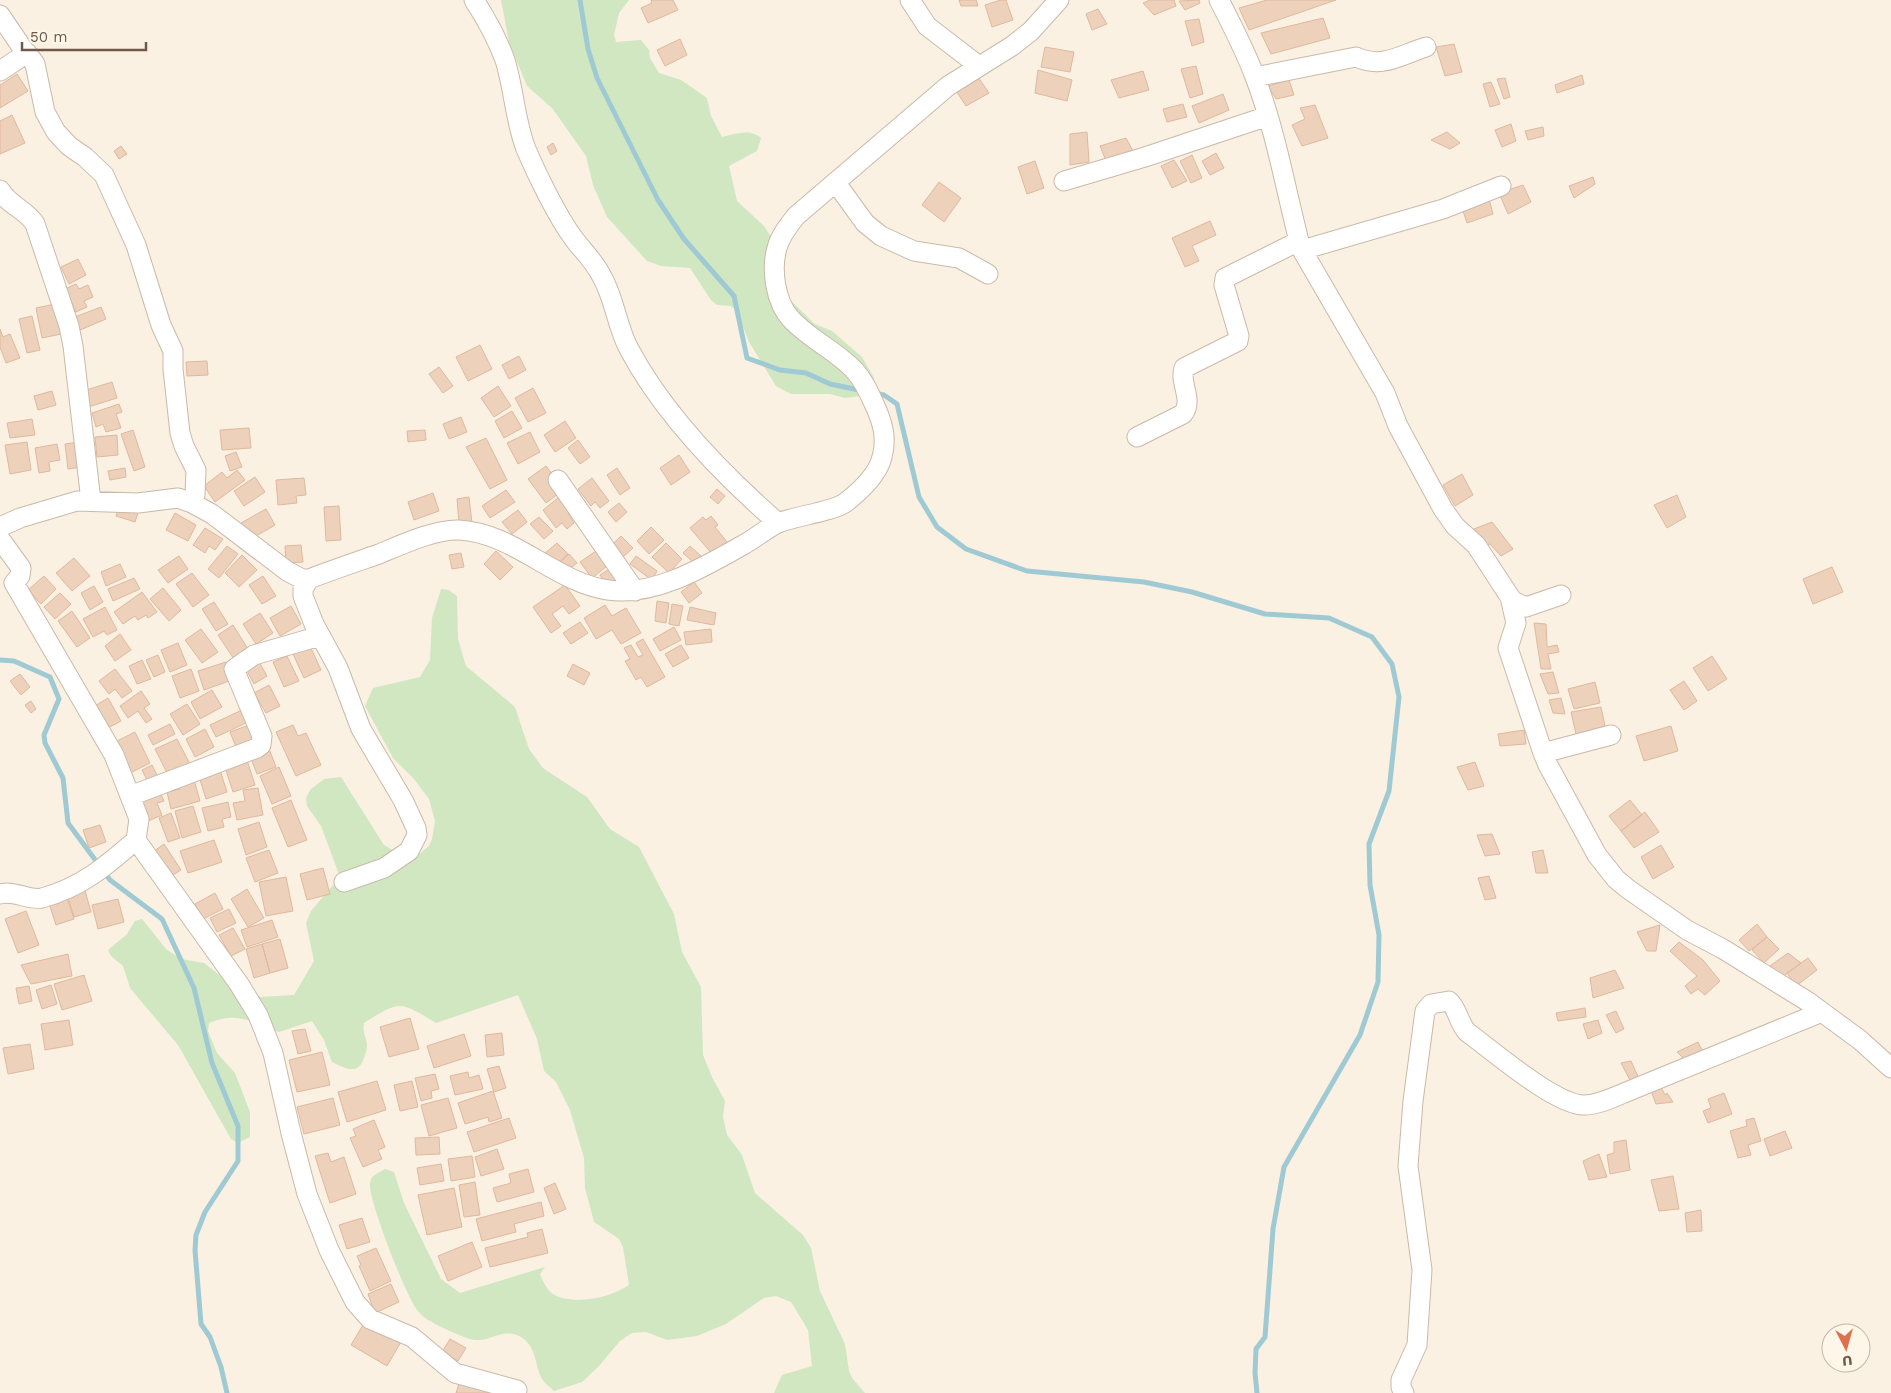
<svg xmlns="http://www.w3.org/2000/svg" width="1891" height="1393" font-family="'Work Sans',sans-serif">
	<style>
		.green { fill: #d0e7c2 }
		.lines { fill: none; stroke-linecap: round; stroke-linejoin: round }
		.stream { stroke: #9fcad4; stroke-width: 5 }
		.building { fill: #eed1bb; stroke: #e0b89d }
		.minor-casing { stroke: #cab9a9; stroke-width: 21 }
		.minor { stroke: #fff; stroke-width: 19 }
	</style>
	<rect width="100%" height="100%" fill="#faf1e2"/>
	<!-- green -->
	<path class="green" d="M501,0H629L619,13L614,35L616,42L641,40L649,50L650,58L659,73L681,80L707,98L711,116L722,137C735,134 750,128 761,138L757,151L729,166L737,201L764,226L783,255L784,282L789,299L815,324L832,331L862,357L874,378V393L868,398L860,396L845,398L830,394H791L776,386L749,342L737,311L731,306L717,305L711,300L690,268L661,266L647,261L607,217L593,185L586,156L552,108L527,86L509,42Z
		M441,589L449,590L457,596L458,639L466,666L515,707L529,749L543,768L587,797L610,829L639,847L674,914L682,952L701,987L703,1055L712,1077L725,1101L723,1117L727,1135L742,1155L755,1193L803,1235L811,1248L820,1291L845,1344L849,1371L852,1378L865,1393H774L782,1375L812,1366L808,1330L791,1302L776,1296L764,1298L726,1324L697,1336L667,1340L646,1332L632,1333L620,1341L599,1366L582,1382L554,1391C550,1387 543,1382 541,1377C535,1364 536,1346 521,1337C504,1327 492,1341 475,1340C468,1340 436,1325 430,1321C426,1319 421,1315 418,1311C407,1299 368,1199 370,1184C370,1176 378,1173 385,1169L394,1172L404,1203L441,1279L460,1293L545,1267L540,1274C543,1281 546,1289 553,1294C573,1306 610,1298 629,1285L623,1247L619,1239L594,1222L585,1188L584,1158L570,1110L556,1082L544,1071L537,1039L518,995L436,1023C399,1001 401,1000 364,1023C362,1034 367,1037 367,1046C367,1050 365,1054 364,1058C358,1076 345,1068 332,1062L324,1040L312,1021L279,1032C251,1022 238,1011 209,1023L208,1031L217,1053L235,1073L250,1112V1137L238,1143L231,1139L178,1045L130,988L123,966L111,956L108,950L127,934L135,921L142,919L166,949L181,959L204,963L222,977L261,997L294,995L314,961L306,923L311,911L340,877L321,826L307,806L306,798L310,790L324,779L341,777L384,845L411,861L429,846L432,839L435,821L429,799L414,779L393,758L365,706L373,688L420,677L430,660L432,618Z"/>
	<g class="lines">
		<!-- stream -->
		<path class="stream" d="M580,0L588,49L597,78L658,200L684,239L734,296L747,358L780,370L806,373L830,384L864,391
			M874,393L884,395L897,404L919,497L937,527L966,549L1027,571L1144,582L1192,592L1265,614L1329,618L1372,637L1392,664L1399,697L1389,791L1369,844L1370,885L1379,935L1378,982L1360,1035L1284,1167L1273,1229L1265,1337L1256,1349L1255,1373L1257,1393
			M0,660L14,661L50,677L59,699L44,735L45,743L63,778L68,823L110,880L162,919L194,988L212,1063L238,1126V1161L205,1212L196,1235L195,1250L201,1324L210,1337L221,1367L227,1393"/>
	</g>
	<!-- building -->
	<path class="building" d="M651,0H673L678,10L648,23L641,8L652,3Z
		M959,0H976L978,6H961Z
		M1001,0H1006L1013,20L992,27L985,5Z
		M1150,0H1174L1176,6L1154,15L1143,3Z
		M1199,0L1200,3L1185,10L1179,1Z
		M1267,0H1336L1249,30L1239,8Z
		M1098,9L1107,24L1092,30L1086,14Z
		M1323,18L1330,38L1271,54L1261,33Z
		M1199,19L1204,42L1192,46L1185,21Z
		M680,39L687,55L665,66L657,50Z
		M1454,44L1462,72L1445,76L1436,47Z
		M1045,47L1074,52L1070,72L1041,67Z
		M1196,66L1203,94L1190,98L1181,69Z
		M1038,70L1072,80L1067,101L1035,93Z
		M1143,71L1149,90L1119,98L1111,80Z
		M17,74L28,91L0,108V85Z
		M1582,75L1584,84L1557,93L1555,85Z
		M978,77L989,93L966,106L955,89Z
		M1505,78L1510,97L1504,99L1497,79Z
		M1289,80L1294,95L1276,99L1268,86Z
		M1491,82L1500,104L1490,107L1483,84Z
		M1223,94L1229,110L1199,123L1192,106Z
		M1183,104L1187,117L1167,122L1163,109Z
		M1315,105L1328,138L1302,146L1292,125L1305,119L1300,108Z
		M12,115L25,143L0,154V121Z
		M1511,124L1516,141L1502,147L1495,130Z
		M1543,127L1544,136L1528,140L1525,131Z
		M1087,132L1089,162L1070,165V134Z
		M1447,132L1460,143L1450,149L1431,140Z
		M1126,138L1134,153L1107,163L1100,146Z
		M553,143L557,151L551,155L547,147Z
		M121,146L127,154L119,159L114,151Z
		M1216,153L1224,168L1210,175L1202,161Z
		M1192,155L1202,178L1191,183L1180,161Z
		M1174,160L1187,181L1172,188L1161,166Z
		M1035,161L1044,188L1027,194L1018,167Z
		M1593,177L1595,184L1574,198L1569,186Z
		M939,182L961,198L944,222L922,205Z
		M1523,185L1531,202L1508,214L1499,193Z
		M1489,199L1493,214L1467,223L1462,208Z
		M1210,221L1216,235L1192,246L1199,261L1185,267L1172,238Z
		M78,259L86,275L69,284L61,267Z
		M76,284L79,289L88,285L93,297L84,301L87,307L76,312L65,289Z
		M55,304L61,334L42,338L36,308Z
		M101,307L106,319L80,330L75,317Z
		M32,316L40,350L27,353L19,319Z
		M0,329L3,337L10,334L20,358L6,363L0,347Z
		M480,345L492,369L468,381L456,357Z
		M519,356L526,370L509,379L502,365Z
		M207,361L208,375L187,376L186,362Z
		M439,367L453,386L443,393L429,374Z
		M112,382L117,398L88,407L83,391Z
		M498,386L511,406L494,417L481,398Z
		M533,388L546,413L528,422L515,398Z
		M52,391L56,405L38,410L34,396Z
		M119,404L122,412L116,414L121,428L106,432L103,424L96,427L92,413Z
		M512,411L522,428L504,438L495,421Z
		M461,417L467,432L449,439L443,424Z
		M32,419L35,435L10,438L7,423Z
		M565,421L576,438L555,452L544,435Z
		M249,428L251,448L222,450L220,430Z
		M133,430L145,467L134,471L121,434Z
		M425,430L426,440L408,442L407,431Z
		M530,432L540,452L518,464L507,443Z
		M117,435L118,455L97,457L95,437Z
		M486,438L507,480L490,489L466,447Z
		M578,440L590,457L580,464L568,448Z
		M27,442L31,470L10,474L5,445Z
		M80,442L82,467L68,469L65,444Z
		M57,444L60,460L49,462L50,471L39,473L35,448Z
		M236,452L242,467L230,471L225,456Z
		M679,455L690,472L671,485L660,468Z
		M546,466L560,484L558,494L546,503L528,479Z
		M125,468L126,477L110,480L108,471Z
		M617,468L630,488L620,495L607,475Z
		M237,470L245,480L215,502L204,486L222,472L227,478Z
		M1462,474L1473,495L1455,506L1443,485Z
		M255,477L265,492L244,506L234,491Z
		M304,478L306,495L296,496L297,503L278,505L276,480Z
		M592,478L609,501L600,508L595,502L591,506L578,489Z
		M717,489L725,496L718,504L710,497Z
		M506,490L515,502L490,518L482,506Z
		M433,493L439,511L414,520L408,502Z
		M563,494L574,510L568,514L574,523L567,529L562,523L556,528L543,510Z
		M1677,495L1686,517L1667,528L1654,505Z
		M469,497L472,523L459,524L457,499Z
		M619,503L627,512L616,522L608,512Z
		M119,506L138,513L135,522L116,516Z
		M339,506L341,540L326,541L324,507Z
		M266,509L275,525L251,539L241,523Z
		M518,510L527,522L512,534L502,522Z
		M175,513L196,525L188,541L166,530Z
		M711,516L718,525L715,527L727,542L712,554L690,528L703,517L706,520Z
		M539,517L553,531L544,539L530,524Z
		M1492,522L1513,549L1501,556L1490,544L1481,546L1474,529Z
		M651,527L664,540L649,554L637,541Z
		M205,528L223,539L215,550L209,546L205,553L193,545Z
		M621,536L633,548L623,557L612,545Z
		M557,543L568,554L555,566L544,554Z
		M666,543L682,559L669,573L652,557Z
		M301,545L303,562L286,563L285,546Z
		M227,546L238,554L219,578L208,569Z
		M690,546L701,556L694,563L683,553Z
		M496,551L513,567L500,580L484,564Z
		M596,551L607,566L592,578L580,562Z
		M461,553L464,567L452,569L449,555Z
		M569,554L577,563L564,573L557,565Z
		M242,555L257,570L239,587L225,573Z
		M179,556L188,569L168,583L158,570Z
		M636,556L657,571L652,580L630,564Z
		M74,558L90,576L72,591L56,573Z
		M120,564L126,577L106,586L101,572Z
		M615,565L623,576L607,587L600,575Z
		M1832,567L1843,592L1813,604L1803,579Z
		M192,573L209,595L193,607L176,584Z
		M44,576L56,589L41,604L28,590Z
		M263,576L276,596L262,604L249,585Z
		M134,578L140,589L113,601L108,589Z
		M694,582L702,593L689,603L681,592Z
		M565,585L580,606L569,614L563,606L552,614L561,626L551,633L533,607Z
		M94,586L103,602L90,610L81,593Z
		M163,588L181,610L169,621L150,599Z
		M142,592L157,612L148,618L146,615L138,620L135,616L123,624L114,612Z
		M60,593L71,604L55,619L44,607Z
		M657,601L669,603L666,623L655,621Z
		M214,602L228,624L216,631L202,609Z
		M672,604L683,606L679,626L669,624Z
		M605,605L612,616L626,608L641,633L621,644L612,630L596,639L584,618Z
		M291,606L301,624L280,636L270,618Z
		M105,607L117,630L107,635L104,631L93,637L83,619Z
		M690,607L716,613L714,625L687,620Z
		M72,611L90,638L77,647L58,621Z
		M260,613L273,633L256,644L243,624Z
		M580,622L588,633L571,644L563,633Z
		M1534,623L1546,624L1547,647L1557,645L1559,652L1548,654L1551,669H1541Z
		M233,625L248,649L234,659L218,635Z
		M674,627L681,640L660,651L653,639Z
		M201,629L218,652L202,663L185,640Z
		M711,629L712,642L686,645L684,632Z
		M120,634L131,650L115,661L105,646Z
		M643,639L665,677L647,687L641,677L636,680L625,661L630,659L624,648L631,645L638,657L643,655L636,643Z
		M178,643L187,665L170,672L161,650Z
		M681,645L689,658L673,667L665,654Z
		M310,646L321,670L304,678L293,654Z
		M158,655L165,672L154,677L146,660Z
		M287,656L299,681L284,687L273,662Z
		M1712,656L1727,679L1708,691L1693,668Z
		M142,660L151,679L137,684L129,666Z
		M258,660L267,676L254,684L245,667Z
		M226,662L232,680L204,690L198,671Z
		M573,664L590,673L584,685L567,676Z
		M115,669L132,691L122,698L115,689L109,694L99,681Z
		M191,669L199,691L180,698L172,676Z
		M1553,672L1559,693L1548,694L1540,674Z
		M20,674L30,687L21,695L10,681Z
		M1684,681L1697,701L1684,710L1670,690Z
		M1595,682L1600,703L1574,709L1568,689Z
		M269,685L280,706L266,713L254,693Z
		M212,690L222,707L200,719L191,702Z
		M141,691L150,704L144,708L152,719L146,723L138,711L128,718L120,706Z
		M108,698L121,721L108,728L95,706Z
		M1561,698L1565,714L1553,713L1549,700Z
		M31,701L36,709L31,713L25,705Z
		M187,704L200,724L183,735L170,714Z
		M1601,707L1605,726L1576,734L1571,712Z
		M242,710L248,722L216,737L210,725Z
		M170,724L175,734L153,745L148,735Z
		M249,725L257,744L238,752L230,732Z
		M293,725L298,736L306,733L321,765L296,776L276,732Z
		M1671,726L1678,751L1644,761L1636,736Z
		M205,729L214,747L195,757L186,739Z
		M1524,730L1526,744L1500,746L1498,734Z
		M135,732L150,763L128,774L113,743Z
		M177,739L192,768L170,779L155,749Z
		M268,746L276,767L257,774L249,753Z
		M246,757L255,785L233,792L224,764Z
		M1475,762L1484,786L1468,790L1457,767Z
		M152,765L159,779L149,784L142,770Z
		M219,767L227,792L206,799L198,773Z
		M279,767L291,796L272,804L260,776Z
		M193,776L200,801L171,809L167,792L180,789L178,780Z
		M258,788L263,815L237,820L233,803L245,801L243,790Z
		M159,790L164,801L157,803L162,815L146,822L137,799Z
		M291,800L307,840L288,847L272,808Z
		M1630,800L1642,815L1621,831L1609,816Z
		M228,802L231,817L222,819L224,827L208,831L202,808Z
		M193,806L201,832L182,838L175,811Z
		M1645,812L1659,832L1634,848L1621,831Z
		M171,813L180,838L168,842L159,818Z
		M259,822L267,847L246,855L238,829Z
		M100,825L106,842L89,848L83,830Z
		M1492,834L1500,854L1485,856L1477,835Z
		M214,840L222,862L188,873L180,851Z
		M164,844L181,870L167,879L150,854Z
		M1661,845L1674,867L1653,879L1641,857Z
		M269,850L278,873L255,882L246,858Z
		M1543,850L1548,873H1536L1532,852Z
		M323,868L330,894L307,900L300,874Z
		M1489,876L1496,898L1485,900L1478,878Z
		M286,877L293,911L266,916L259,882Z
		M84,887L91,912L74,917L66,892Z
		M247,889L264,918L248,927L231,899Z
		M65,891L74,919L56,925L47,897Z
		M215,893L223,909L203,919L195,904Z
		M118,899L124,922L98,929L92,905Z
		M229,909L236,923L217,932L210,918Z
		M26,911L39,945L18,953L5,919Z
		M272,920L278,937L247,947L241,930Z
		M1757,924L1767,937L1749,951L1739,940Z
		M1660,925L1656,951H1647L1637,932Z
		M233,928L245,949L231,956L219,935Z
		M1767,937L1779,949L1764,963L1752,950Z
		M280,939L288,968L270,973L262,944Z
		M1679,942L1703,960L1720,981L1705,995L1698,989L1691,994L1685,986L1697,976L1670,951Z
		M262,944L270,973L254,978L246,949Z
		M1788,953L1801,963L1780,979L1770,966Z
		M68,954L72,976L31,984L21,965Z
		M1808,958L1817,970L1796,986L1787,973Z
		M1615,970L1624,988L1593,998L1590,978Z
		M84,975L92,1001L62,1010L54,984Z
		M51,985L57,1004L42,1009L36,990Z
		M29,986L32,1001L19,1004L16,988Z
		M1585,1008L1586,1017L1558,1021L1556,1013Z
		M1616,1011L1624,1029L1616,1033L1606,1015Z
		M410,1018L419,1049L389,1057L380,1027Z
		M69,1020L73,1045L45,1050L41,1024Z
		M1598,1020L1602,1033L1588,1039L1583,1024Z
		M305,1029L311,1051L298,1054L292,1031Z
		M502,1033L504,1055L487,1057L485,1035Z
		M464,1034L471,1056L434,1068L427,1046Z
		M1698,1042L1705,1056L1689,1064L1677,1052Z
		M30,1044L34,1069L8,1074L3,1048Z
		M322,1052L330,1085L297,1092L289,1060Z
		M1631,1061L1640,1081L1632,1084L1621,1063Z
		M499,1066L506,1088L494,1092L487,1069Z
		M468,1072L469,1078L479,1075L483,1089L455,1095L450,1076Z
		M435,1074L439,1089L431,1091L432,1098L421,1101L415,1078Z
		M377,1081L386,1110L347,1122L338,1092Z
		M412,1081L418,1107L400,1111L394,1085Z
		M1659,1083L1665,1095L1667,1093L1673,1102L1656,1104L1649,1086Z
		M493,1091L502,1118L489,1122L488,1117L465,1124L458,1103Z
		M1724,1093L1732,1114L1708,1123L1703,1111L1711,1108L1708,1099Z
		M333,1098L340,1125L304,1134L297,1107Z
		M448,1098L457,1128L429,1136L421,1105Z
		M509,1118L516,1138L474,1152L467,1132Z
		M1754,1118L1761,1141L1748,1145L1751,1155L1738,1158L1730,1131L1747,1126L1746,1120Z
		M374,1120L385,1147L378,1150L382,1159L363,1167L350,1138L356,1136L353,1129Z
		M1785,1131L1792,1148L1770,1156L1764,1139Z
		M439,1137L440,1154L416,1155L415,1138Z
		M1626,1140L1630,1170L1610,1174L1607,1155L1614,1153V1142Z
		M497,1149L504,1169L481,1176L475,1157Z
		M328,1153L331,1162L344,1157L356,1194L330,1203L315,1156Z
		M1599,1154L1607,1177L1589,1180L1583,1161Z
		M472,1156L475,1177L451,1181L448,1159Z
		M441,1164L444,1181L420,1185L417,1168Z
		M528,1169L534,1192L497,1202L493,1188L511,1183L509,1174Z
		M1673,1176L1679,1209L1659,1211L1651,1180Z
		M475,1182L480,1215L464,1217L459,1185Z
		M555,1183L566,1209L554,1214L544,1188Z
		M454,1188L462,1227L427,1235L418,1195Z
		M541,1202L544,1216L514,1224L516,1232L482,1241L476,1219Z
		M1701,1210L1702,1231L1687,1232L1685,1213Z
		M362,1218L370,1242L347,1249L339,1225Z
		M542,1229L548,1253L490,1267L485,1248L528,1237L527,1233Z
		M472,1242L482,1267L448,1281L438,1256Z
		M376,1248L391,1281L370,1291L359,1266L361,1265L357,1256Z
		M391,1284L399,1302L375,1313L368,1294Z
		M366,1320L402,1340L387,1366L351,1345Z
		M450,1339L466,1348L458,1361L442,1352Z
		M460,1381L506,1393H456Z"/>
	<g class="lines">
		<defs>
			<path id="minor" d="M474,0C487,20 497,38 505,60C514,89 515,121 526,149C537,175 557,216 574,239C583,251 594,261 601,275C615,298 616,325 629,349C664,415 722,474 778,523
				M910,0L927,26L979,66
				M1219,0C1232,25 1245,50 1255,77C1275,129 1285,186 1299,241L1302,250L1385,393L1398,426L1443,509L1455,526L1476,545L1510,597L1516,623L1508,648L1543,753L1548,765L1597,855L1616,879L1628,889L1687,930L1723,949L1807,1001L1860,1040L1891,1068
				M0,15L23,49L21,57L0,71
				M23,53H27L35,64L45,112L56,132L69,146L85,157L104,175L136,245L161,325L173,351V369L180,433L184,446L196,470L195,495L192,503
				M1255,77L1356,57C1383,69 1400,55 1426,47
				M1064,181L1145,157L1268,116
				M836,183L865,223L881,236L914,251L959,258L988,274
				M0,190C9,206 27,210 35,224L69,326L73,346L91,501
				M1302,250L1443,209L1501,186
				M1137,437L1183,414C1194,400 1179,383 1184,368L1238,341L1239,336L1224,285L1225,278L1299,241
				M558,480L635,591
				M0,527L20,518L77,501L138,503L178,498L192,503L212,514L287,571L302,579H309C332,570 356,562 379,554C401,545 435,529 459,530C515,533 554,582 608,590C654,597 704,567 743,545C754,539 766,529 778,523C795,516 831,512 845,503C859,492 878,475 882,457C887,439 883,424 876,408C870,395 865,382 855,371C837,351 809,339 791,319C775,302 771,269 777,248C780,236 789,225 796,216L948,86L1012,46L1031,31L1059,0
				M0,539L21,568L20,576L14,583L114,755L139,819L136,840L239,984L258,1015L273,1053L291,1133L307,1194L329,1250L355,1302L370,1319L412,1337L455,1373L517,1390
				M309,579L303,589V596L314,624L338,668L361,729L403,800L416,828L417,835L409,851L384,868L344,882
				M1510,597L1513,601L1526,607L1561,595
				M1543,753L1611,735
				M130,796L257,748L261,745L262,736L234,669L254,655L320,636
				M0,894C14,890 30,901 42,898C82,887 106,866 136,840
				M1404,1393L1401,1387V1380L1417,1345L1422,1270L1408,1166L1413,1101L1425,1011L1431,1004L1449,1001C1458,1009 1458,1022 1467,1032C1492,1050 1555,1105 1584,1105C1598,1105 1612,1098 1624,1093L1822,1012"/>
		</defs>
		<!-- minor casing -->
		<use href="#minor" class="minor-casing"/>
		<!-- minor -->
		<use href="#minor" class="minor"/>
	</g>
	<!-- north arrow -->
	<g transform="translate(1846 1348) rotate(174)"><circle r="24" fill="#fef6e8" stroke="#c5b7a9"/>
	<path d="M0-4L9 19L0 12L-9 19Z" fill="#de714d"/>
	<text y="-8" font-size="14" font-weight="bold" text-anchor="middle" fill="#70594a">U</text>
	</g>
	<!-- scale -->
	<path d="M22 42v8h124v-8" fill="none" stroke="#70594a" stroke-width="2.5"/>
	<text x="30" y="42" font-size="15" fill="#70594a" stroke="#fef6e8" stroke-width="4" paint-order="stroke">50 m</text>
</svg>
